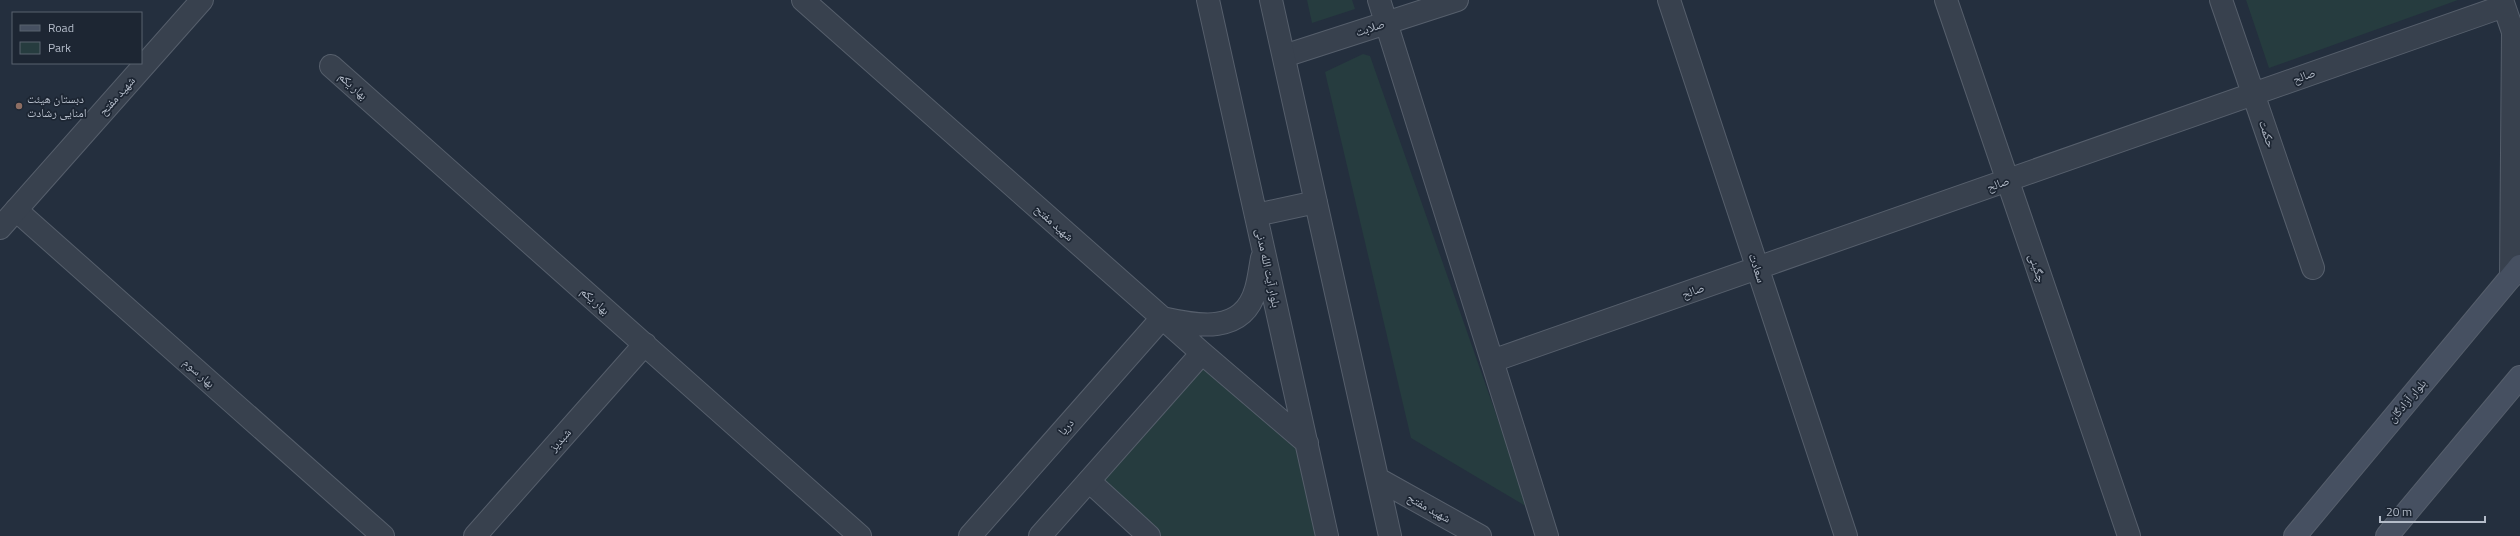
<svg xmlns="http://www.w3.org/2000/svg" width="2520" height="536" font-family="'Titillium Web','Noto Naskh Arabic',sans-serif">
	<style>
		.green { fill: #263c3f }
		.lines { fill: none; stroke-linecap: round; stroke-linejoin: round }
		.minor-casing { stroke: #565f6c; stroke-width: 24 }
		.tertiary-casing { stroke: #565f6c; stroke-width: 24 }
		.secondary-casing { stroke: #565f6c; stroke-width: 24 }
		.minor { stroke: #38414e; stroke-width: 22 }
		.tertiary { stroke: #38414e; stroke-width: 22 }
		.secondary { stroke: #465061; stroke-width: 22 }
		.education-dot { fill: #8d6e63; stroke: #1d2633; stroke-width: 1.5 }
		.labels { text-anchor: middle; stroke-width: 3.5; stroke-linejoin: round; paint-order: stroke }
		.street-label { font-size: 12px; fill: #b4bcc9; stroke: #1d2633 }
		.poi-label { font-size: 12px; fill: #b4bcc9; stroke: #1d2633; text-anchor: start }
	</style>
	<rect width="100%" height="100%" fill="#242f3e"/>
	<!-- green -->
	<path class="green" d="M1307,0H1352L1355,9L1312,23Z
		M2246,0H2458L2269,68Z
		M1363,54L1370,56L1529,508L1411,438L1325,72Z
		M1202,353L1307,443L1327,536H1149L1089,481Z"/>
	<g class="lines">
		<defs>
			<path id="minor" d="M1379,0L1547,536
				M1669,0L1846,536
				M1946,0L2129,536
				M2221,0L2313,268
				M2502,0L2513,32L2511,277
				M1284,56L1457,0
				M331,66L860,536
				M16,210L383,536
				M1492,361L2504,6
				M1089,481L1149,536
				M475,536L645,344"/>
			<path id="tertiary" d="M803,0L1202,353L1307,443
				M1208,0L1327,536
				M1271,0L1390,536
				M1256,215L1316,202
				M0,228L202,0
				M1378,479L1480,536
				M970,536L1162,318C1198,326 1243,335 1256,289C1259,279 1260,268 1262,258
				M1040,536L1202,353"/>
			<path id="secondary" d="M2295,536L2520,266
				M2387,536L2520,377"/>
		</defs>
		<!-- minor casing -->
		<use href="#minor" class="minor-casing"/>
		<!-- tertiary casing -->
		<use href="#tertiary" class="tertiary-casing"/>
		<!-- secondary casing -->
		<use href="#secondary" class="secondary-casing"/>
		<!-- minor -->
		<use href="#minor" class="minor"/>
		<!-- tertiary -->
		<use href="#tertiary" class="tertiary"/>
		<!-- secondary -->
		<use href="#secondary" class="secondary"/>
	</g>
	<!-- markers -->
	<circle class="education-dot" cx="19" cy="106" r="4"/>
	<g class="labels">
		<!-- street labels -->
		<g class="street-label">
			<text transform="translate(1370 28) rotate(-18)" y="4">صلابت</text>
			<text transform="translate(2304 76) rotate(-19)" y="4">صالح</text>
			<text transform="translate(353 86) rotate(42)" y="4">بهار یکم</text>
			<text transform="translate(117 96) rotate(-48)" y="4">شهید مفتح</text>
			<text transform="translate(2267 134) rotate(71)" y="4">حکمت</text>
			<text transform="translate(1998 184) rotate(-19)" y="4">صالح</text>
			<text transform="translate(1054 223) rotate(42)" y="4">شهید مفتح</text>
			<text transform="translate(1268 268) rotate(78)" y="4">بلوار آیت الله مدنی</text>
			<text transform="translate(1757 268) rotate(72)" y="4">سعادت</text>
			<text transform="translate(2037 268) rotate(71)" y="4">چگینی</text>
			<text transform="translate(1693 291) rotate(-19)" y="4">صالح</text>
			<text transform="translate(595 301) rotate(42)" y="4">بهار یکم</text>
			<text transform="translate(199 373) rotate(42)" y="4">بهار سوم</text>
			<text transform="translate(2407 401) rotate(-50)" y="4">بلوار آزادگان</text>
			<text transform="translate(1066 427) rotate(-49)" y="4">دریا</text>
			<text transform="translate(560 440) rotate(-48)" y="4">شبدیز</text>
			<text transform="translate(1429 508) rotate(29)" y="4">شهید مفتح</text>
		</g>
		<!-- poi labels -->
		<g class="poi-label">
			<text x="27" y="103">دبستان هیئت<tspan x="27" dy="14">امنایی رشادت</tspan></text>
		</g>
	</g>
	<!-- legend -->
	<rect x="12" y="12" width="130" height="52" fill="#1d2633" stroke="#59626f"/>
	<rect x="20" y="25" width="20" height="6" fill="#465061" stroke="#59626f"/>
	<text x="48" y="32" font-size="12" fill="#b4bcc9">Road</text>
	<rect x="20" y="42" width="20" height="12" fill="#263c3f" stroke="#59626f"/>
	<text x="48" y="52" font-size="12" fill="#b4bcc9">Park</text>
	<!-- scale -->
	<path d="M2380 516v6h105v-6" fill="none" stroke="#b4bcc9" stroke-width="2"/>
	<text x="2386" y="516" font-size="12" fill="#b4bcc9" stroke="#1d2633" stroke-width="3" paint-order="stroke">20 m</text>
</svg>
